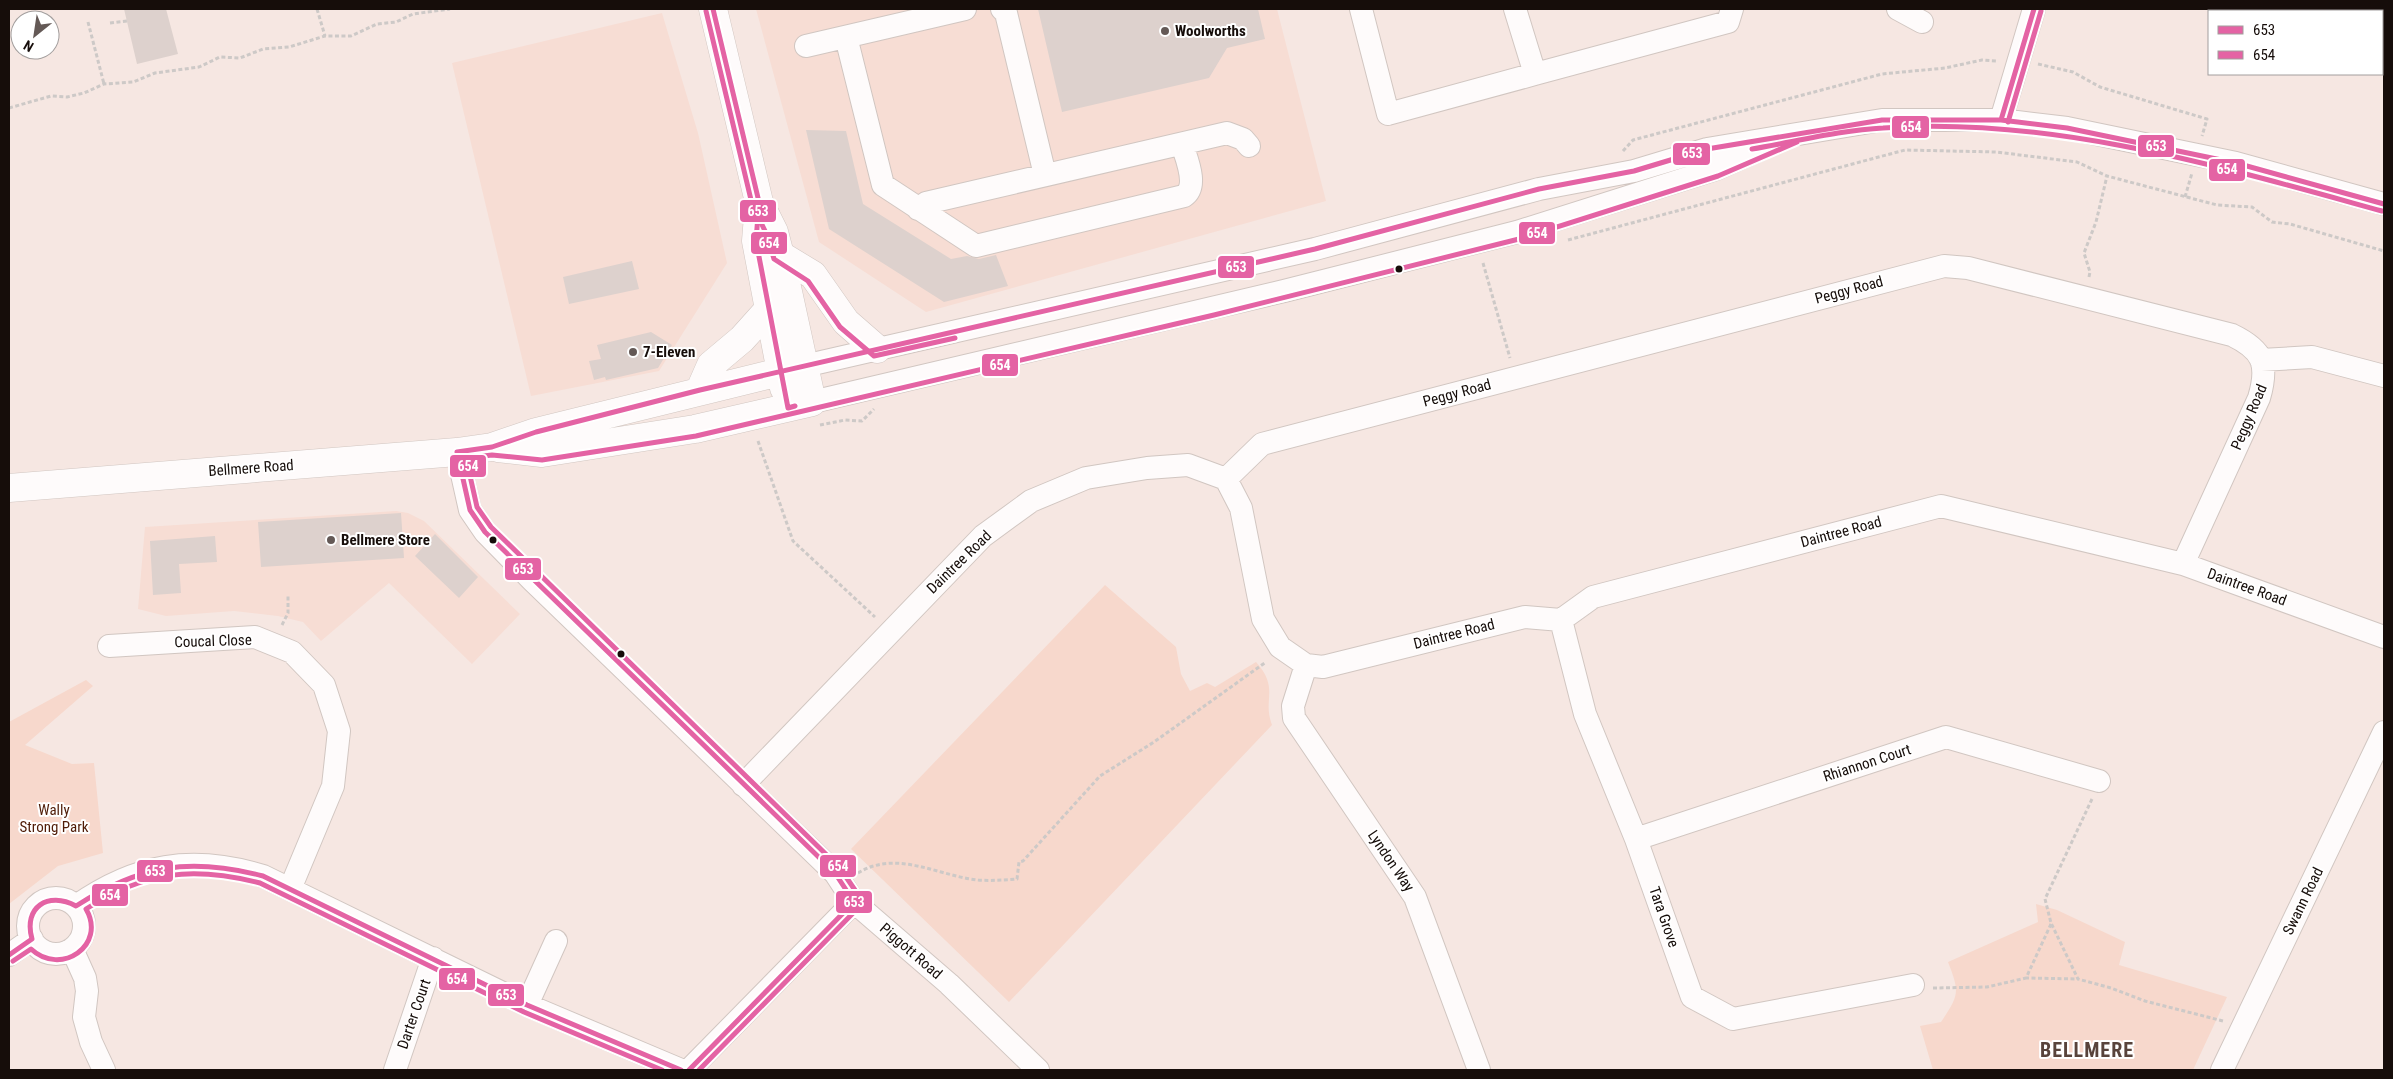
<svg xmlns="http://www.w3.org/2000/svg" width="2393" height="1079" font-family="'Roboto Condensed',sans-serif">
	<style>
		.built { fill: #f7ddd4 }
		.green { fill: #f7d8cc }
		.building { fill: #ddd1cd }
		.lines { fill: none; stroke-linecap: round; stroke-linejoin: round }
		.minor-casing { stroke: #d1c6c1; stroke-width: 24 }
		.major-casing { stroke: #d1c6c1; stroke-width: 29 }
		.path { stroke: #cdc9c7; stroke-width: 3; stroke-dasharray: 4 2.5; stroke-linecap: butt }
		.minor { stroke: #fefbfb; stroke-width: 22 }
		.major { stroke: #fefbfb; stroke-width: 28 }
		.bus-1-casing { stroke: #fff; stroke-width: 9 }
		.bus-2-casing { stroke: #fff; stroke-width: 9 }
		.bus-1 { stroke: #e463a4; stroke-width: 5 }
		.bus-2 { stroke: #e463a4; stroke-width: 5 }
		.poi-dot { fill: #645956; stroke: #fff; stroke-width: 2 }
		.bus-dot { fill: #160d0a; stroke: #fff; stroke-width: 2 }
		.labels { text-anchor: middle; stroke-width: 4; stroke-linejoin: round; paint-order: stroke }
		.poi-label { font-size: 15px; font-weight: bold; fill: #160d0a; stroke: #fff; text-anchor: start }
		.street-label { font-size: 15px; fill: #160d0a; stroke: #fff }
		.park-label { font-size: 15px; fill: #4f1c07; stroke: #fff }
		.district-label { font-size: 20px; font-weight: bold; letter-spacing: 1px; fill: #58433b; stroke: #fff }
		.line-badge { stroke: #fff; stroke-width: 2 }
		.badge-label { font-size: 14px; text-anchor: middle; font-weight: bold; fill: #fff }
	</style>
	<rect width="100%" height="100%" fill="#f6e7e2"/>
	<!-- built -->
	<path class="built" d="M756,9H1277L1326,201L926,312L819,242Z
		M662,13L698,133L727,263L659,371L531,396L452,63Z
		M396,511L408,513L424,521L520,614L472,664L389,583L321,641L303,622L278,616L234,611L166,616L138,609L145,527Z"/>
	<!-- green -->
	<path class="green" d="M1105,585L1176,647L1181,674L1190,691L1207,683L1215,687L1256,662C1280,689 1262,699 1272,725L1009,1002L851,849Z
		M86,680L93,686L25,745L72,764L94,763L103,853L58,866L9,904V722Z
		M2036,904L2057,910L2125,942L2119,965L2227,997L2193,1070H1933L1920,1026L1941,1022C1959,995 1960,993 1948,962L2038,922Z"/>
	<!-- building -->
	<path class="building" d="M124,9H166L178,54L137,64Z
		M1038,9H1258L1265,39L1227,48L1209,78L1062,112Z
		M806,130L846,131L863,204L951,259L967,256L979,259L996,255L1008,286L944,302L829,229Z
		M632,261L639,289L569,304L563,277Z
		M651,332L672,345L658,368L606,380L605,377L594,380L589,361L601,359L597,345Z
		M401,513L404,558L261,567L258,522Z
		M435,534L478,577L459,598L415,556Z
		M215,536L217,562L179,564L181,593L153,595L150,541Z"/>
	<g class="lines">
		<defs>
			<path id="minor" d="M1002,9L1006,13L1045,175
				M1361,9L1388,114L1535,74L1515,9
				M1898,9L1922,22
				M846,37L883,185L976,246L1184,196C1199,186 1186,158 1182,144
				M806,46L965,9
				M1535,74L1728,22L1732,9
				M2001,120L2034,9
				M918,209L926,203L1227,133L1243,139L1249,146
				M2261,360L2312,357L2384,376
				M804,366L1315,249L1539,189L1634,171L1707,149L1882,120H2001L2067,128L2236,163L2384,204
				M812,402L1284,291L1517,232L1716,169L1761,149
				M457,452L470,510L485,532L532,580L835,873L854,902L949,984L1038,1070
				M1226,479L1262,444L1944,266L1968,268L2232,335C2263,350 2269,364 2259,398L2183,564
				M1561,620L1585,714L1636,839L1692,997L1733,1019L1913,985
				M109,646L255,637L292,652L324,685L339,731L333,786L290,889
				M1306,665L1293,706L1294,718L1415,897L1479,1070
				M743,785L983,536L1031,501L1086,478L1147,468L1188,465L1226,479L1241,508L1263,619L1280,647L1306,665L1323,667L1525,617L1561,620L1593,597L1941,506L2183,564L2384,637
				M1636,839L1946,737L2099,781
				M28 926a28 28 0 1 1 56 0a28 28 0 1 1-56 0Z
				M76,906C136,864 192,854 263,876L527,1005L681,1070
				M72,949L85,978L87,991L84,1017L91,1042L104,1070
				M9,955L32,939
				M527,1005L556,941
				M395,1070L433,958
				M689,1070L854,902
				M2222,1070L2384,732"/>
			<path id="major" d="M759,204L756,241L784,388
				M780,255L813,275L846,322L877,349
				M700,390L711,365L742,339L768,310
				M498,448L542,453L695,429L812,402L780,255L774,232L759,202L713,9
				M9,488L457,452L492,447L536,432L804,366"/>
		</defs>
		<!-- minor casing -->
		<use href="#minor" class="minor-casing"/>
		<!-- major casing -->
		<use href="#major" class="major-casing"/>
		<!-- path -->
		<path class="path" d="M317,9L325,36
			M88,22L104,84
			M110,23L127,21
			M2038,64L2073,72L2100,87L2207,119L2202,136
			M9,108L51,96L67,97L84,93L104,84L133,82L155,73L199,67L220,57L240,58L263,49L289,47L325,36H351L377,24L396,22L413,14L450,9
			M1623,151L1633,140L1882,74L1945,68L1982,60L1997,61
			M2185,197L2192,173
			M1568,240L1905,150L1996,152L2077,162L2107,176L2217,205L2252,207L2272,222L2290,224L2384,251
			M1483,263L1510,358
			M2089,277L2090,272L2084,253L2096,222L2107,176
			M820,425L845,420L862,421L874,409
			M758,441L793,541L875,617
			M282,625L288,613V596
			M2092,799L2045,899L2051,923L2078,979L2111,988L2145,1001L2223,1021
			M858,873C897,849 938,876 978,880C991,881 1004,880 1017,879L1019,862L1023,861L1100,776L1154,742L1266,662
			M2051,924L2026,978L2078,979
			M1933,988L1987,987L2026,978"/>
		<!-- minor -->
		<use href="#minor" class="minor"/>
		<!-- major -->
		<use href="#major" class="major"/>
		<defs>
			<path id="bus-1" d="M713,9L759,202L756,241L788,408L795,406
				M2001,120L2034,9
				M9,955L32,939C23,907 48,891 76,906C140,865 189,857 263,876L527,1005L681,1070
				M689,1070L854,902L835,873L485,532L470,510L457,452L492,447L536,432L700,390L1315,249L1539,189L1634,171L1707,149L1882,120H2001L2067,128L2236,163L2384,204"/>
			<path id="bus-2" d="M706,11L752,204L767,235L774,259L808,281L840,327L874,356L955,338
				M2008,122L2041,11
				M1752,149C1794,142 1841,130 1883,128C2051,116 2222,167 2382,211
				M13,961L31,949C61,977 107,945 86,909C145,871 193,866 260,883L524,1012L662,1070
				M699,1070L859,907L861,899L840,868L491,527L477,507L466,458L492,455L542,460L696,436L1214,315L1519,239L1718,176L1797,142"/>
		</defs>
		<!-- bus-1 casing -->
		<use href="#bus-1" class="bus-1-casing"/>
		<!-- bus-2 casing -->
		<use href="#bus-2" class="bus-2-casing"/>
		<!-- bus-1 -->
		<use href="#bus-1" class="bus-1"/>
		<!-- bus-2 -->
		<use href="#bus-2" class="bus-2"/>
	</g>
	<!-- markers -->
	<g class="poi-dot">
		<circle cx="1165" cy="31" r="5"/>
		<circle cx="633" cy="352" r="5"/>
		<circle cx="331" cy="540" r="5"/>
	</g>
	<g class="bus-dot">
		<circle cx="1399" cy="269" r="4.5"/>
		<circle cx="493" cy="540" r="4.5"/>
		<circle cx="621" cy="654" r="4.5"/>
	</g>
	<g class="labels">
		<!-- poi labels -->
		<g class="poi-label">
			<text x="1175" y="36">Woolworths</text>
			<text x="643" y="357">7-Eleven</text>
			<text x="341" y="545">Bellmere Store</text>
		</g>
		<!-- street labels -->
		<g class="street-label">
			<text transform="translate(1849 290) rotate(-15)" y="5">Peggy Road</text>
			<text transform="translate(1457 393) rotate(-15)" y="5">Peggy Road</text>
			<text transform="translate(2249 417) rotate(-67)" y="5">Peggy Road</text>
			<text transform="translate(251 468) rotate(-4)" y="5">Bellmere Road</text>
			<text transform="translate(1841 532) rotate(-15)" y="5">Daintree Road</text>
			<text transform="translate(959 562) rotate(-44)" y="5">Daintree Road</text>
			<text transform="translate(2247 587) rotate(20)" y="5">Daintree Road</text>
			<text transform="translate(1454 634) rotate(-14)" y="5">Daintree Road</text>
			<text transform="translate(213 641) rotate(-2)" y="5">Coucal Close</text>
			<text transform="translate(1867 763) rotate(-18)" y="5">Rhiannon Court</text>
			<text transform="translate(1391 861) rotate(56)" y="5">Lyndon Way</text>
			<text transform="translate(2303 901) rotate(-64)" y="5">Swann Road</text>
			<text transform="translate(1664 917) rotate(71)" y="5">Tara Grove</text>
			<text transform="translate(911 951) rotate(41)" y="5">Piggott Road</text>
			<text transform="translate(414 1014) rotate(-71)" y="5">Darter Court</text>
		</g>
		<!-- park labels -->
		<g class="park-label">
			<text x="54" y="815">Wally<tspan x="54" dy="17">Strong Park</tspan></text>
		</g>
		<!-- district labels -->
		<g class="district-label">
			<text x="2087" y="1057">BELLMERE</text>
		</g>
	</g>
	<g class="line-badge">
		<rect x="1891" y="115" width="39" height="24" rx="5" fill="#e463a4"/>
		<rect x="2137" y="134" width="38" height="24" rx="5" fill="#e463a4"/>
		<rect x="1672" y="142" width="39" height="24" rx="5" fill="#e463a4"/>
		<rect x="2208" y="158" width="38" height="24" rx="5" fill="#e463a4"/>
		<rect x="739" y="199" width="38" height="24" rx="5" fill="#e463a4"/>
		<rect x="1518" y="221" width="38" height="24" rx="5" fill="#e463a4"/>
		<rect x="750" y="231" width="38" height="24" rx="5" fill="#e463a4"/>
		<rect x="1217" y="255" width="38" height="24" rx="5" fill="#e463a4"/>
		<rect x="981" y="353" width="38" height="24" rx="5" fill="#e463a4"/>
		<rect x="449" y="454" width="38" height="24" rx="5" fill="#e463a4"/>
		<rect x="504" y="557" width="38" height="24" rx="5" fill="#e463a4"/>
		<rect x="819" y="854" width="38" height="24" rx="5" fill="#e463a4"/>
		<rect x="136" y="859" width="38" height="24" rx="5" fill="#e463a4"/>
		<rect x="91" y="883" width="38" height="24" rx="5" fill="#e463a4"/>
		<rect x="835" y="890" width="38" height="24" rx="5" fill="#e463a4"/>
		<rect x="438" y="967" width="38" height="24" rx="5" fill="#e463a4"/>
		<rect x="487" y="983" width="38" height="24" rx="5" fill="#e463a4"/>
	</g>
	<g class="badge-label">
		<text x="1911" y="132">654</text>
		<text x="2156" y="151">653</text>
		<text x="1692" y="158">653</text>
		<text x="2227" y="174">654</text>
		<text x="758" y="216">653</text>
		<text x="1537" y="238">654</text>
		<text x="769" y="248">654</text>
		<text x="1236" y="272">653</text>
		<text x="1000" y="370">654</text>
		<text x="468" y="471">654</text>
		<text x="523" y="574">653</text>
		<text x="838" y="871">654</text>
		<text x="155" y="876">653</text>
		<text x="110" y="900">654</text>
		<text x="854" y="907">653</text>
		<text x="457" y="984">654</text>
		<text x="506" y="1000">653</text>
	</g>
	<!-- border -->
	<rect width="2393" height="1079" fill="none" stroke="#160d0a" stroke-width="20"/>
	<!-- legend -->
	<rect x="2208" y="10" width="175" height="65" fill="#ffffff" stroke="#a29e9d"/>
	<rect x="2218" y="26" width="25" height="8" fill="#e463a4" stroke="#a29e9d"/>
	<text x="2253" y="35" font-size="15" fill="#160d0a">653</text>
	<rect x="2218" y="51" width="25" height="8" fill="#e463a4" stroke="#a29e9d"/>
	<text x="2253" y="60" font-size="15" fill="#160d0a">654</text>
	<!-- north arrow -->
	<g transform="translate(35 35) rotate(210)"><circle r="24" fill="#ffffff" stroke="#a29e9d"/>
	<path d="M0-4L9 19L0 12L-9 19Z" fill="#645956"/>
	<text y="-8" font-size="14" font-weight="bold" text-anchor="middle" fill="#160d0a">N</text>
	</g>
</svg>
